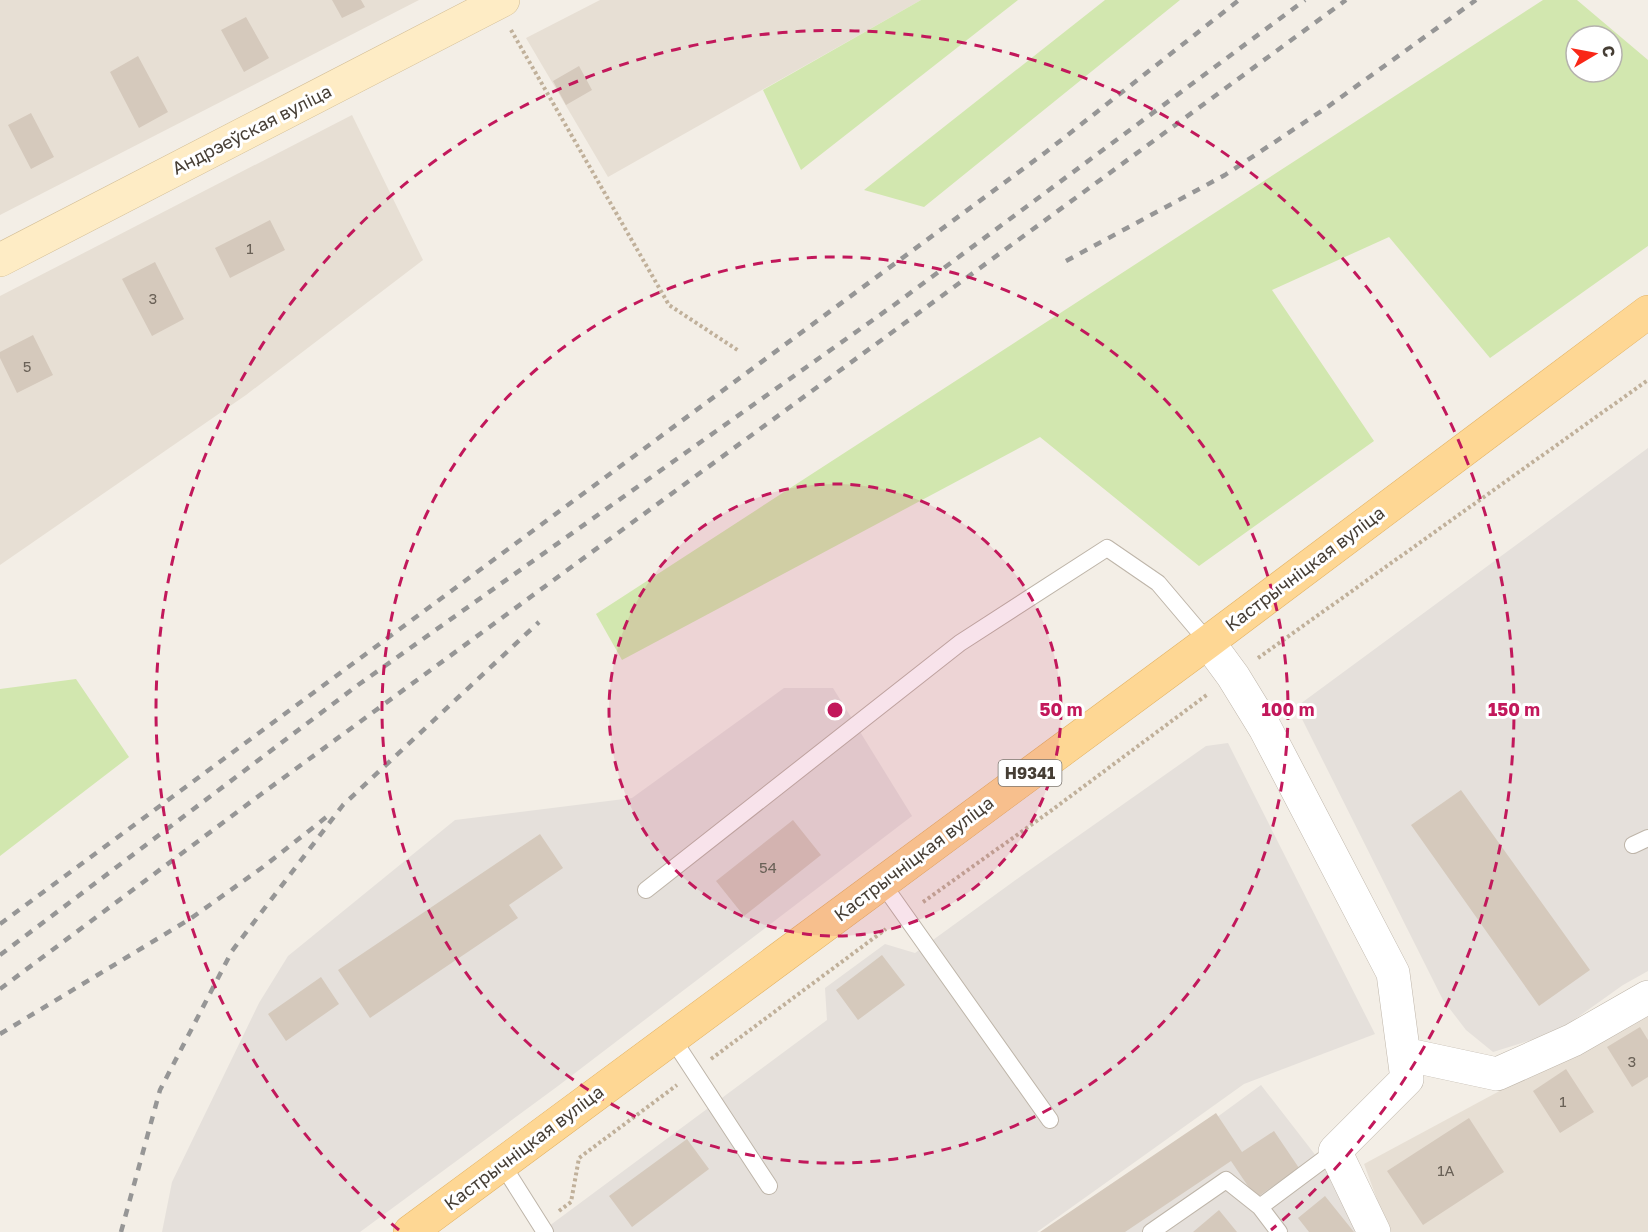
<svg xmlns="http://www.w3.org/2000/svg" width="1648" height="1232" font-family="'Golos Text',sans-serif">
	<style>
		.residential { fill: #e7dfd4 }
		.industrial { fill: #e5e0db }
		.green { fill: #d2e7af; fill-rule: evenodd }
		.building { fill: #d5c9bc }
		.lines { fill: none; stroke-linecap: round; stroke-linejoin: round }
		.service-casing { stroke: #beb5a9; stroke-width: 18 }
		.minor-casing { stroke: #beb5a9; stroke-width: 34 }
		.secondary-casing { stroke: #d3be96; stroke-width: 34 }
		.primary-casing { stroke: #e3b364; stroke-width: 34 }
		.path { stroke: #c0b09a; stroke-width: 4; stroke-dasharray: 3 3; stroke-linecap: butt }
		.service { stroke: #fff; stroke-width: 16 }
		.minor { stroke: #fff; stroke-width: 33 }
		.secondary { stroke: #feecc5; stroke-width: 33 }
		.primary { stroke: #fed794; stroke-width: 33 }
		.rail { stroke: #969696; stroke-width: 4.5; stroke-dasharray: 8 8; stroke-linecap: butt }
		.ring { fill: none; stroke: #c2185b; stroke-width: 3; stroke-dasharray: 10 8 }
		.labels { text-anchor: middle; stroke-width: 6; stroke-linejoin: round; paint-order: stroke }
		.number-label { font-size: 15px; fill: #6a6157 }
		.shield { fill: #fff; stroke: #7e7872; stroke-width: 1.5 }
		.shield-label { font-size: 16px; font-weight: bold; fill: #463e35 }
		.street-label { font-size: 18px; fill: #463e35; stroke: #fff }
		.centre { fill: #c2185b; stroke: #fff; stroke-width: 3 }
		.ring-label { font-size: 18px; text-anchor: middle; font-weight: bold; fill: #c2185b; stroke: #fff; stroke-width: 6; stroke-linejoin: round; paint-order: stroke }
	</style>
	<rect width="100%" height="100%" fill="#f3eee6"/>
	<!-- residential -->
	<path class="residential" d="M0,0H419L0,215Z
		M600,0H921L608,177L526,38Z
		M352,115L423,260L246,395L0,565V296Z
		M1648,1011V1232H1389L1364,1164Z"/>
	<!-- industrial -->
	<path class="industrial" d="M1648,448V971L1623,985L1557,1032L1493,1052L1466,1030L1443,1000L1296,707Z
		M784,688H833L912,816L558,1086L360,1232H162L172,1182L259,1003L288,956L455,820L632,798Z
		M1228,743L1375,1034L1244,1084L1037,1232H541L827,1020L825,988L885,944L915,953L1024,874L1206,746Z
		M1261,1085L1375,1232H1060Z"/>
	<!-- green -->
	<path class="green" d="M921,0H1018L801,170L763,90Z
		M1105,0H1180L924,207L864,190Z
		M1543,0H1577L1648,60V246L1490,358L1389,237L1272,290L1374,441L1199,566L1040,437L622,660L596,614ZM1576,36H1612V72H1576Z
		M76,679L129,757L0,856V689Z"/>
	<!-- building -->
	<path class="building" d="M332,0H361L365,7L342,18Z
		M246,17L269,58L244,72L221,30Z
		M138,56L168,112L139,128L110,72Z
		M579,66L592,90L566,105L553,81Z
		M31,113L54,157L31,169L8,125Z
		M270,220L285,250L230,278L215,248Z
		M155,262L184,319L152,336L122,279Z
		M33,335L53,375L17,393L0,358V352Z
		M1461,790L1590,970L1539,1006L1411,825Z
		M793,820L821,855L744,916L716,881Z
		M540,834L563,868L509,905L518,918L370,1018L338,970Z
		M882,955L905,985L858,1020L836,990Z
		M321,977L339,1004L286,1041L268,1014Z
		M1640,1027L1648,1040V1077L1632,1087L1607,1047Z
		M1566,1069L1594,1112L1560,1133L1533,1091Z
		M1216,1113L1242,1152L1274,1131L1299,1168L1256,1198L1231,1161L1125,1232H1040Z
		M1469,1118L1504,1172L1423,1225L1387,1171Z
		M687,1139L709,1169L632,1227L609,1196Z
		M1325,1196L1354,1232H1309L1298,1218Z
		M1219,1210L1237,1232H1193Z"/>
	<g class="lines">
		<defs>
			<path id="service" d="M1633,845L1648,838
				M882,883L1050,1120
				M646,890L960,643L1107,548L1158,583L1208,642
				M672,1038L769,1186
				M502,1164L545,1232
				M1260,1207L1335,1151
				M1151,1232L1226,1180L1260,1207L1279,1232"/>
			<path id="minor" d="M1208,642L1233,676L1265,728L1393,973L1407,1079L1335,1151L1374,1232
				M1404,1054L1497,1074L1573,1040L1648,997"/>
			<path id="secondary" d="M0,260L503,0"/>
			<path id="primary" d="M410,1232L1208,642L1648,312"/>
		</defs>
		<!-- service casing -->
		<use href="#service" class="service-casing"/>
		<!-- minor casing -->
		<use href="#minor" class="minor-casing"/>
		<!-- secondary casing -->
		<use href="#secondary" class="secondary-casing"/>
		<!-- primary casing -->
		<use href="#primary" class="primary-casing"/>
		<!-- path -->
		<path class="path" d="M511,30L669,305L739,351
			M1258,658L1648,380
			M923,902L1052,810L1208,694
			M711,1059L886,929
			M559,1211L571,1202L579,1158L677,1085"/>
		<!-- service -->
		<use href="#service" class="service"/>
		<!-- minor -->
		<use href="#minor" class="minor"/>
		<!-- secondary -->
		<use href="#secondary" class="secondary"/>
		<!-- primary -->
		<use href="#primary" class="primary"/>
		<!-- rail -->
		<path class="rail" d="M1066,261L1225,175L1326,108L1476,0
			M0,924L1046,152L1239,0
			M0,955L358,685L894,305L1305,0
			M0,989L260,795L1346,0
			M0,1034L190,919L263,867L329,815
			M121,1232L160,1090L232,951L343,805L539,622"/>
	</g>
	<!-- distance rings -->
	<circle cx="835" cy="710" r="226" fill="#c2185b" fill-opacity=".12"/>
	<g class="ring">
		<circle cx="835" cy="710" r="226"/>
		<circle cx="835" cy="710" r="453"/>
		<path d="M399 1230A679 679 0 1 1 1271 1230"/>
	</g>
	<g class="labels">
		<!-- number labels -->
		<g class="number-label">
			<text x="250" y="254">1</text>
			<text x="153" y="304">3</text>
			<text x="27" y="372">5</text>
			<text x="768" y="873">54</text>
			<text x="1632" y="1067">3</text>
			<text x="1563" y="1107">1</text>
			<text x="1446" y="1176">1А</text>
		</g>
		<!-- shield labels -->
		<rect class="shield" x="998.5" y="760" width="63" height="26" rx="4.5"/>
		<g class="shield-label">
			<text x="1030" y="779">Н9341</text>
		</g>
		<!-- street labels -->
		<g class="street-label">
			<text transform="translate(252 130) rotate(-27)" y="6">Андрэеўская вуліца</text>
			<text transform="translate(1305 569) rotate(-37)" y="6">Кастрычніцкая вуліца</text>
			<text transform="translate(914 859) rotate(-37)" y="6">Кастрычніцкая вуліца</text>
			<text transform="translate(524 1148) rotate(-37)" y="6">Кастрычніцкая вуліца</text>
		</g>
	</g>
	<circle cx="835" cy="710" r="9" class="centre"/>
	<g class="ring-label">
		<text x="1061" y="716">50 m</text>
		<text x="1288" y="716">100 m</text>
		<text x="1514" y="716">150 m</text>
	</g>
	<!-- north arrow -->
	<g transform="translate(1594 54) rotate(80)"><circle r="28" fill="#ffffff" stroke="#b5b2ae" stroke-width="1.5"/>
	<path d="M0-4.5L10 22L0 15L-10 22Z" fill="#f92717"/>
	<text y="-9" font-size="16" font-weight="bold" text-anchor="middle" fill="#463e35">С</text>
	</g>
</svg>
